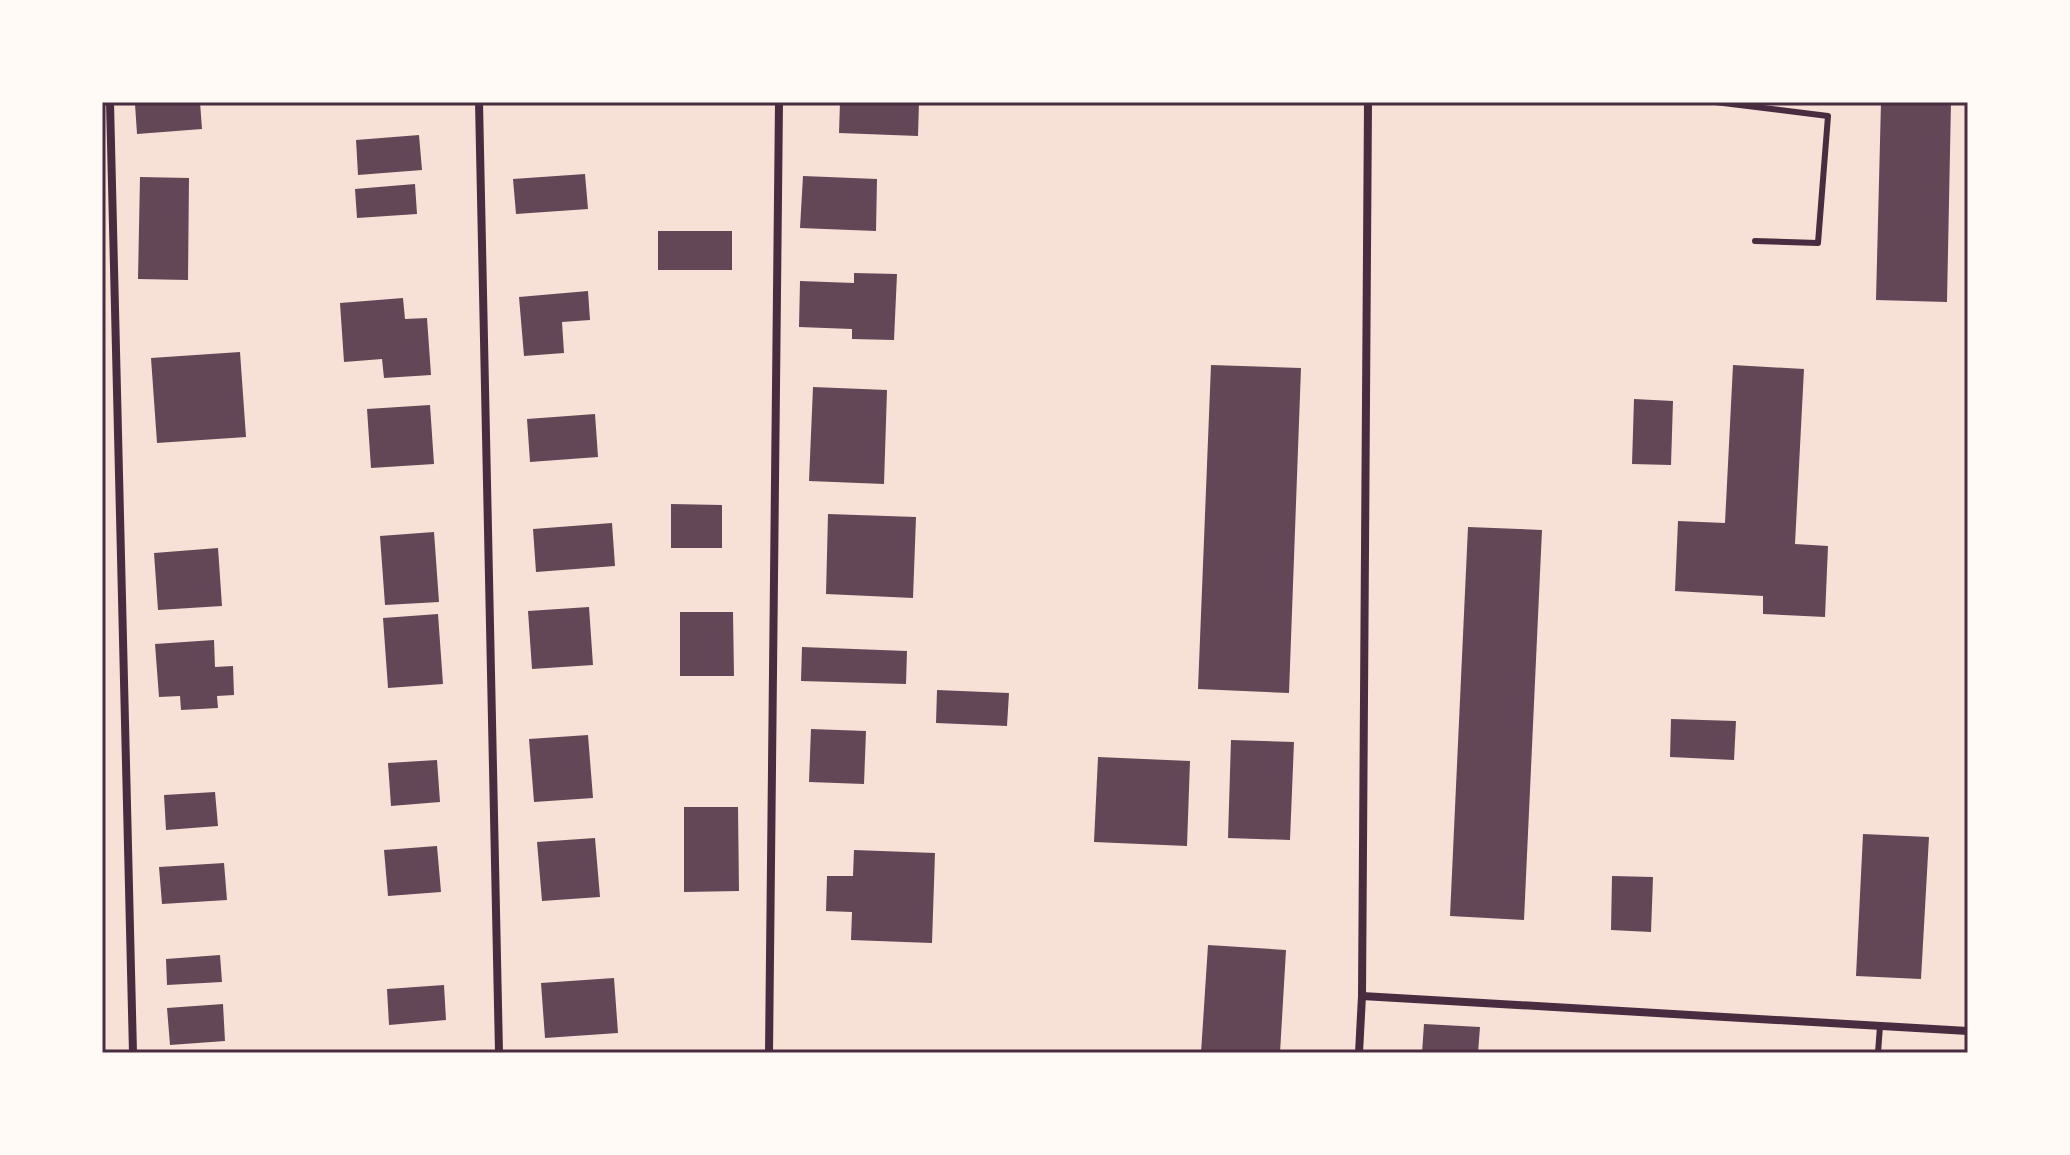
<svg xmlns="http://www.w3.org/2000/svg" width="2070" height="1155" font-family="'Fira Sans',sans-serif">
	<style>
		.building { fill: #644757 }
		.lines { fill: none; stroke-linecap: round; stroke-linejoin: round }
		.service { stroke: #4a2c40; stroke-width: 6 }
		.minor { stroke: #4a2c40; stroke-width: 8 }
		.neatline { fill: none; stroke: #4a2c40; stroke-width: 3 }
	</style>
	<rect width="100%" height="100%" fill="#f7e1d7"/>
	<!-- building -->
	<path class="building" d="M159,102H200L202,129L137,134L135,104Z
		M840,102H919L918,136L839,133Z
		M1881,102H1951L1947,302L1876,300Z
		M419,135L422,170L358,175L356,140Z
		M585,174L588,209L516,214L513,179Z
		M803,176L877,179L876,231L800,228Z
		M140,177L189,178L188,280L138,279Z
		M415,184L417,214L357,218L355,189Z
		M658,231H732V270H658Z
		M854,273L897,274L894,340L852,339V329L799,327L800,281L854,283Z
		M588,291L590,320L562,322L564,353L524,356L519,297Z
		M403,298L405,319L427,318L431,375L384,378L382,359L344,362L340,303Z
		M240,352L246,437L157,443L151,358Z
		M1211,365L1301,368L1289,693L1198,689Z
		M1733,365L1804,369L1795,544L1828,546L1825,617L1763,614V596L1675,591L1678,521L1725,523Z
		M813,387L887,390L884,484L809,481Z
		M1634,399L1673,401L1671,465L1632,464Z
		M430,405L434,464L371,468L367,409Z
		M595,414L598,457L530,462L527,419Z
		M671,504L722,505V548H671Z
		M828,514L916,517L913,598L826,594Z
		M612,523L615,566L536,572L533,529Z
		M1468,527L1542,530L1524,920L1450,916Z
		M434,532L439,602L385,605L380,536Z
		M218,548L222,606L158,610L154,553Z
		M589,607L593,665L532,669L528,611Z
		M680,612H733L734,676H680Z
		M438,614L443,684L388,688L383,618Z
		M214,640L215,667L233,666L234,695L217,696L218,708L181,710L180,696L159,697L155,644Z
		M802,647L907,651L906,684L801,681Z
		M937,690L1009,693L1007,726L936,723Z
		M1671,719L1736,721L1734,760L1670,757Z
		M811,729L866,731L864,784L809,782Z
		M588,735L593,798L534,802L529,739Z
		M1231,740L1294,742L1290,840L1228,838Z
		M1098,757L1190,761L1187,846L1094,842Z
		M437,760L440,802L391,806L388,763Z
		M215,792L218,826L166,830L164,795Z
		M684,807H738L739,891L684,892Z
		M1863,834L1929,837L1921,979L1856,976Z
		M595,838L600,897L542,901L537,842Z
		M437,846L441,892L388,896L384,850Z
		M854,850L935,853L932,943L851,940L852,912L826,911L827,876H853Z
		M224,863L227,900L162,904L159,867Z
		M1612,876L1653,877L1651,932L1611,930Z
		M1208,945L1286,950L1280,1053H1201Z
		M220,955L222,982L167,985L166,959Z
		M614,978L618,1033L545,1038L541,983Z
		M444,985L446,1020L389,1025L387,989Z
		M223,1004L225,1041L170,1045L167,1008Z
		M1424,1024L1480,1027L1478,1053H1422Z"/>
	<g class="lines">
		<!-- service -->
		<path class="service" d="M1715,102L1828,116L1818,243L1755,241
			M1878,1053L1880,1026"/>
		<!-- minor -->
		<path class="minor" d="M110,102L133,1053
			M479,102L499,1053
			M1362,996L1968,1031
			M769,1053L779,102
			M1359,1053L1362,996L1368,102"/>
	</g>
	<!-- border -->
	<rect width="2070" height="1155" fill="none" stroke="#fffaf5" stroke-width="208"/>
	<rect x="104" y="104" width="1862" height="947" class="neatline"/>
</svg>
